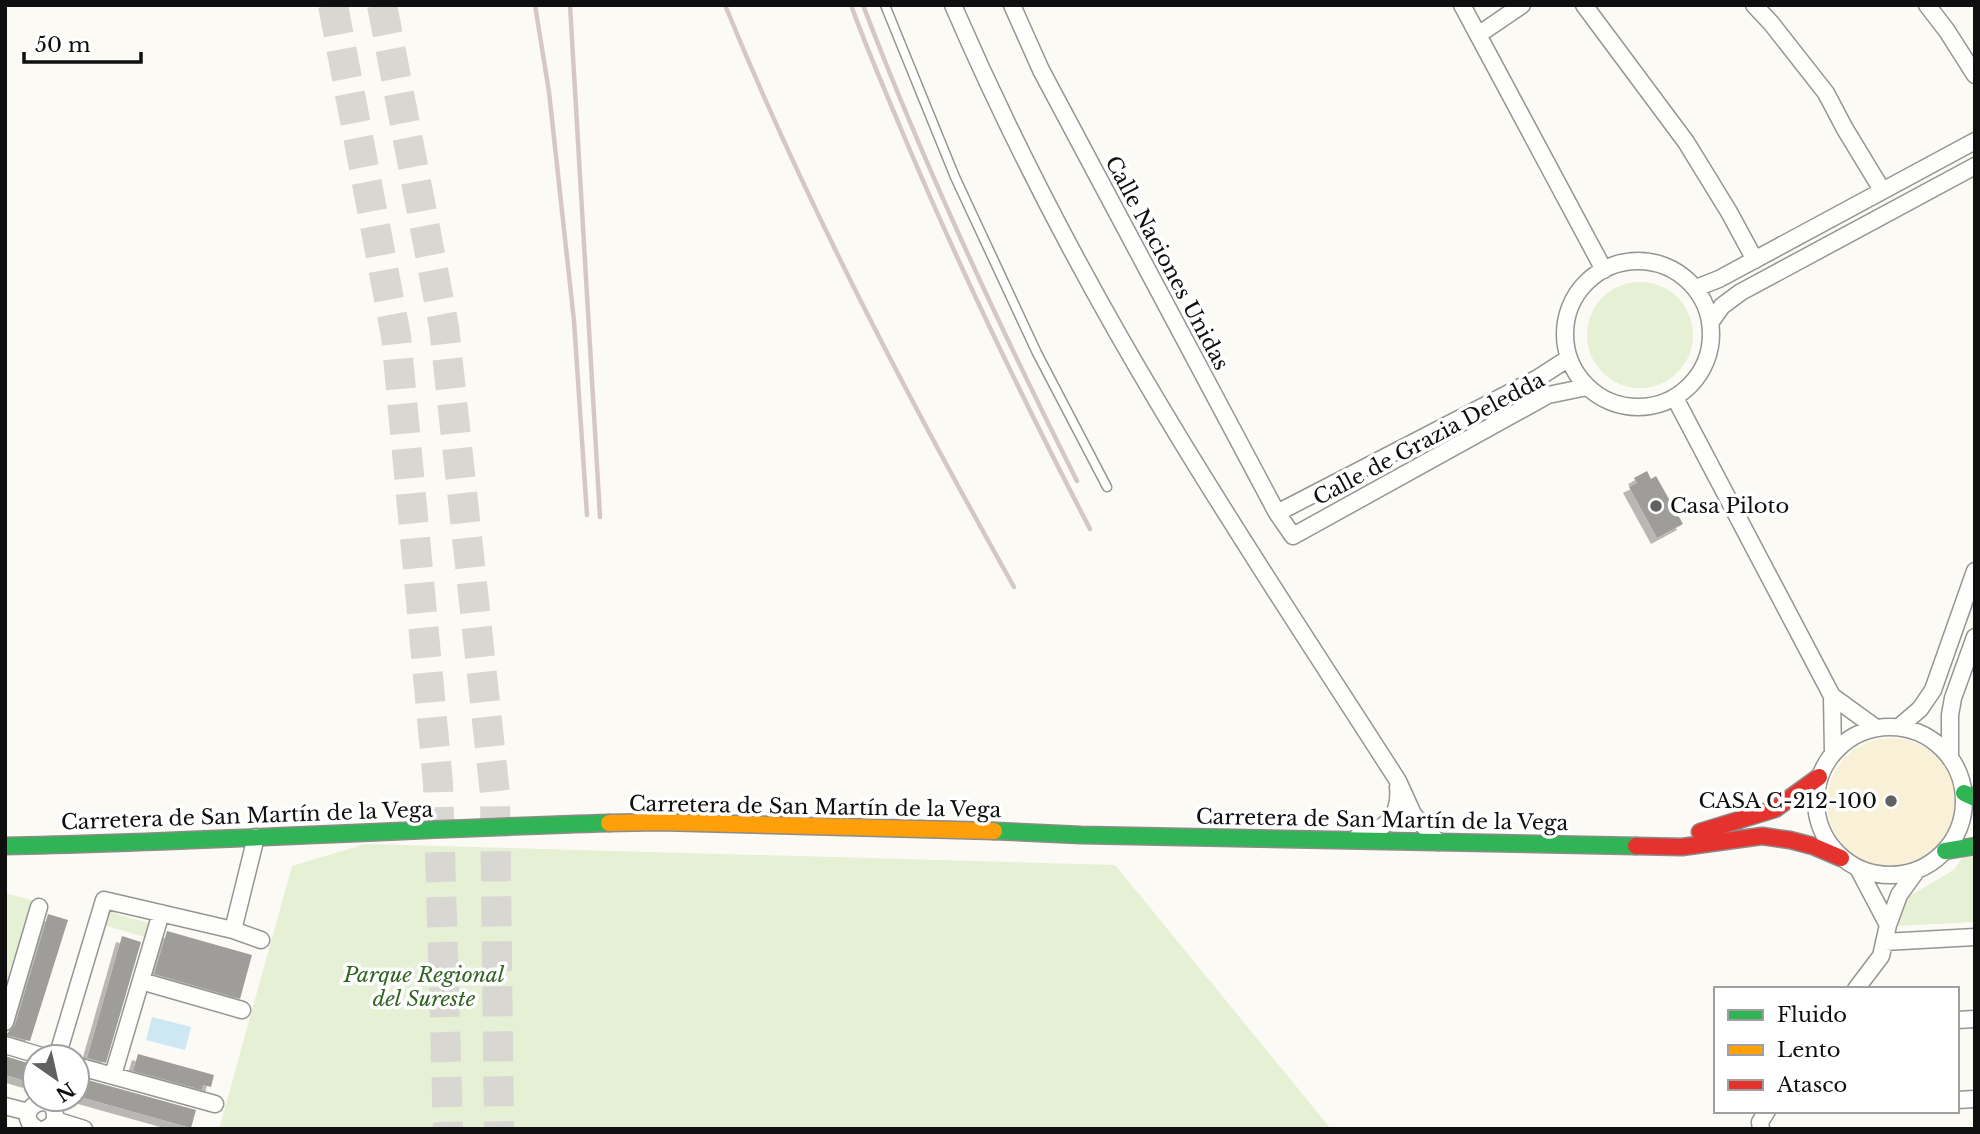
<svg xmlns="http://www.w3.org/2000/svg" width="1980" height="1134" font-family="'Libre Baskerville',serif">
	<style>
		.green { fill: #e6f0d5 }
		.sand { fill: #f9f1d7 }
		.water { fill: #cde7f3 }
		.building { fill: #9f9d9a; filter: url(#shadow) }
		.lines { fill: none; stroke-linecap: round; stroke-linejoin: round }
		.highway-tunnel { stroke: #d8d7d2; stroke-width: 30; stroke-dasharray: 30 15; stroke-linecap: butt }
		.lane-casing { stroke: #959592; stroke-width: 11 }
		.street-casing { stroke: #959592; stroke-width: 19 }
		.fast-casing { stroke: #8c8b89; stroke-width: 19 }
		.slow-casing { stroke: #8c8b89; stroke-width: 19 }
		.jam-casing { stroke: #8c8b89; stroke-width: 19 }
		.lane { stroke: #fefefd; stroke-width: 8 }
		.street { stroke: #fefefd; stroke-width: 16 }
		.fast { stroke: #30b455; stroke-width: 16 }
		.slow { stroke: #ff9f0a; stroke-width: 16 }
		.jam { stroke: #e5322d; stroke-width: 16 }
		.rail { stroke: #d6c7c7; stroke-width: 4.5 }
		.poi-dot { fill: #62615f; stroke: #fff; stroke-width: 2.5 }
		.labels { text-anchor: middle; stroke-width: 7; stroke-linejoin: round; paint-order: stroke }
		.street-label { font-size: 21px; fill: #0f0f0f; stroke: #fff }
		.poi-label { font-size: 21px; fill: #0f0f0f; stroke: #fff; text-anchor: start }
		.park-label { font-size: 21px; font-style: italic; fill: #326323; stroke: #fff }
	</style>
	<defs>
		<filter id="shadow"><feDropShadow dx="-6" dy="6" stdDeviation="0" flood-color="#0004"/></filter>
	</defs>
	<rect width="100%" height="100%" fill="#fbfaf4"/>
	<!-- green -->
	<path class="green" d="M1587 335a53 53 0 1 1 106 0a53 53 0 1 1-106 0Z
		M365,844L1115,865L1331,1129H219L292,866Z
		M1975,852V922L1896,926L1906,898L1954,870L1965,853Z
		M5,893L35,901L5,1006Z
		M116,910V914L149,923L145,937L103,925C105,916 106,912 116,910Z"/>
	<!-- sand -->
	<path class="sand" d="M1827 802a64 64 0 1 1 128 0a64 64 0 1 1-128 0Z"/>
	<!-- water -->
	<path class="water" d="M152,1017L191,1027L185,1050L146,1040Z"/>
	<!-- building -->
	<path class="building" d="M1647,471L1651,479L1656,476L1683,524L1657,538L1629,487L1637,483L1634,478Z
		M48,914L68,920L30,1041L6,1035L15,1025Z
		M167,931L252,955L240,999L154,974Z
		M122,936L141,942L106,1063L87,1058Z
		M138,1054L214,1075L211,1087L203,1085L202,1090L133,1071Z
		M5,1056L34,1065L29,1082L5,1075Z
		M77,1077L196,1110L191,1128L77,1096Z"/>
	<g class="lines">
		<!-- highway-tunnel -->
		<path class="highway-tunnel" d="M333,5L396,336L438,783L448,1129
			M382,5L444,327L495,794L499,1129"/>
		<defs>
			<path id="lane" d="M885,5L955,177L1037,353L1107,487"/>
			<path id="street" d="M953,5C1014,146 1086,283 1165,414C1239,538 1320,659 1398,781L1413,814L1438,842
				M1012,5L1041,70L1277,513L1293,536L1548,395L1587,387
				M1462,5L1604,270
				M1584,5L1686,142L1729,212L1755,260
				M1754,5L1771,23L1826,93L1845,129L1882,190
				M1927,5L1947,31L1975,75
				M1478,35L1522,5
				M1565 334a73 73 0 1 1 146 0a73 73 0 1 1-146 0Z
				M1696,288L1719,279L1975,141
				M1710,323L1722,306L1741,292L1975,166
				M1675,398L1832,696L1876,728
				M1277,513L1538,378L1569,358
				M1832,696L1833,753
				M1816 801a74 74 0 1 1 148 0a74 74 0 1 1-148 0Z
				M1899,727L1920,709L1933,690L1975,571
				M1950,758V715L1953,698L1975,637
				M1358,836C1386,829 1401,817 1398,787
				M1859,870L1888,925
				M233,930L256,837
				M1884,942L1975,937
				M141,981L242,1010
				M1856,989L1881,956L1888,925L1899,895L1917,870
				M1957,1020L1975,1019
				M5,1022L39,907
				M5,1045L45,1057
				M57,1057L104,900L233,930L261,940
				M77,1066L215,1104
				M113,1075L161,913
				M1957,1100L1975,1099
				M5,1106L28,1112
				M55,1120L84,1129
				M37,1129C9,1111 53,1087 55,1115C55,1123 52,1126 45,1129
				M1761,1129L1760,1122L1767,1111"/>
			<path id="fast" d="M1964,793L1975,798
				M994,831L1081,835L1636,846
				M5,846C207,842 408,829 609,823
				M1945,851L1975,846"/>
			<path id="slow" d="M609,823L659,822L994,831"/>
			<path id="jam" d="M1700,832L1775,809L1819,777
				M1636,846L1682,847L1762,836L1790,840L1813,846L1841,858"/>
		</defs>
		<!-- lane casing -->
		<use href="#lane" class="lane-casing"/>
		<!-- street casing -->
		<use href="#street" class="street-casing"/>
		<!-- fast casing -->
		<use href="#fast" class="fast-casing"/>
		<!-- slow casing -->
		<use href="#slow" class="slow-casing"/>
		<!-- jam casing -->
		<use href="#jam" class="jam-casing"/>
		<!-- lane -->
		<use href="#lane" class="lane"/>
		<!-- street -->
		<use href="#street" class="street"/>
		<!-- fast -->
		<use href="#fast" class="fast"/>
		<!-- slow -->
		<use href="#slow" class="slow"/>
		<!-- jam -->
		<use href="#jam" class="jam"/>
		<!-- rail -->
		<path class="rail" d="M535,5L549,92L574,321L587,515
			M570,5L600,517
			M725,5C807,206 908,398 1014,587
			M851,5C866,47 884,88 901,129C958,265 1022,398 1090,529
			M863,5C925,168 999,326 1077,481"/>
	</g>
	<!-- markers -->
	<g class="poi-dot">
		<circle cx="1656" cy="506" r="7"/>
		<circle cx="1891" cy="801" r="7"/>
	</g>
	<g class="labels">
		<!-- street labels -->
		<g class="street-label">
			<text transform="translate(1167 263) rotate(62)" y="7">Calle Naciones Unidas</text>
			<text transform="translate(1429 439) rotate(-28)" y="7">Calle de Grazia Deledda</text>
			<text transform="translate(815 807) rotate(1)" y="7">Carretera de San Martín de la Vega</text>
			<text transform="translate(247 816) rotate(-2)" y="7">Carretera de San Martín de la Vega</text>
			<text transform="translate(1382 820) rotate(1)" y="7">Carretera de San Martín de la Vega</text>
		</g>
		<!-- poi labels -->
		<g class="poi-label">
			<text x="1670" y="513">Casa Piloto</text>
			<text x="1877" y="808" text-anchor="end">CASA C-212-100</text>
		</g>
		<!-- park labels -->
		<g class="park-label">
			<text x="424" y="982">Parque Regional<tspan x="424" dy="24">del Sureste</tspan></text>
		</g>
	</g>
	<!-- border -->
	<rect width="1980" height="1134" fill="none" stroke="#0f0f0f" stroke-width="14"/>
	<!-- legend -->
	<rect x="1714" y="987" width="245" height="126" fill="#ffffff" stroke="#9f9f9f" stroke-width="2"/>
	<rect x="1728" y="1010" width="35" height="10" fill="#30b455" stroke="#9f9f9f" stroke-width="2"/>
	<text x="1777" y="1022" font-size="21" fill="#0f0f0f">Fluido</text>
	<rect x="1728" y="1045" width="35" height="10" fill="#ff9f0a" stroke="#9f9f9f" stroke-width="2"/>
	<text x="1777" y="1057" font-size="21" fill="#0f0f0f">Lento</text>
	<rect x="1728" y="1080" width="35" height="10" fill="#e5322d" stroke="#9f9f9f" stroke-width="2"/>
	<text x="1777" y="1092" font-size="21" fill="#0f0f0f">Atasco</text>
	<!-- north arrow -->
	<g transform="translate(56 1078) rotate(146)"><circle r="33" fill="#ffffff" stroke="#9f9f9f" stroke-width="2"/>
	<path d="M0-5L12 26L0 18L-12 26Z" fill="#62615f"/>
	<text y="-10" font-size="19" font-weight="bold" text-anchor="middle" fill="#0f0f0f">N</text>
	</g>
	<!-- scale -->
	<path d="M24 52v10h117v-10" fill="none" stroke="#0f0f0f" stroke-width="3.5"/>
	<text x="35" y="52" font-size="21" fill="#0f0f0f" stroke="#ffffff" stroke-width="5" paint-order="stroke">50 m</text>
</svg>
